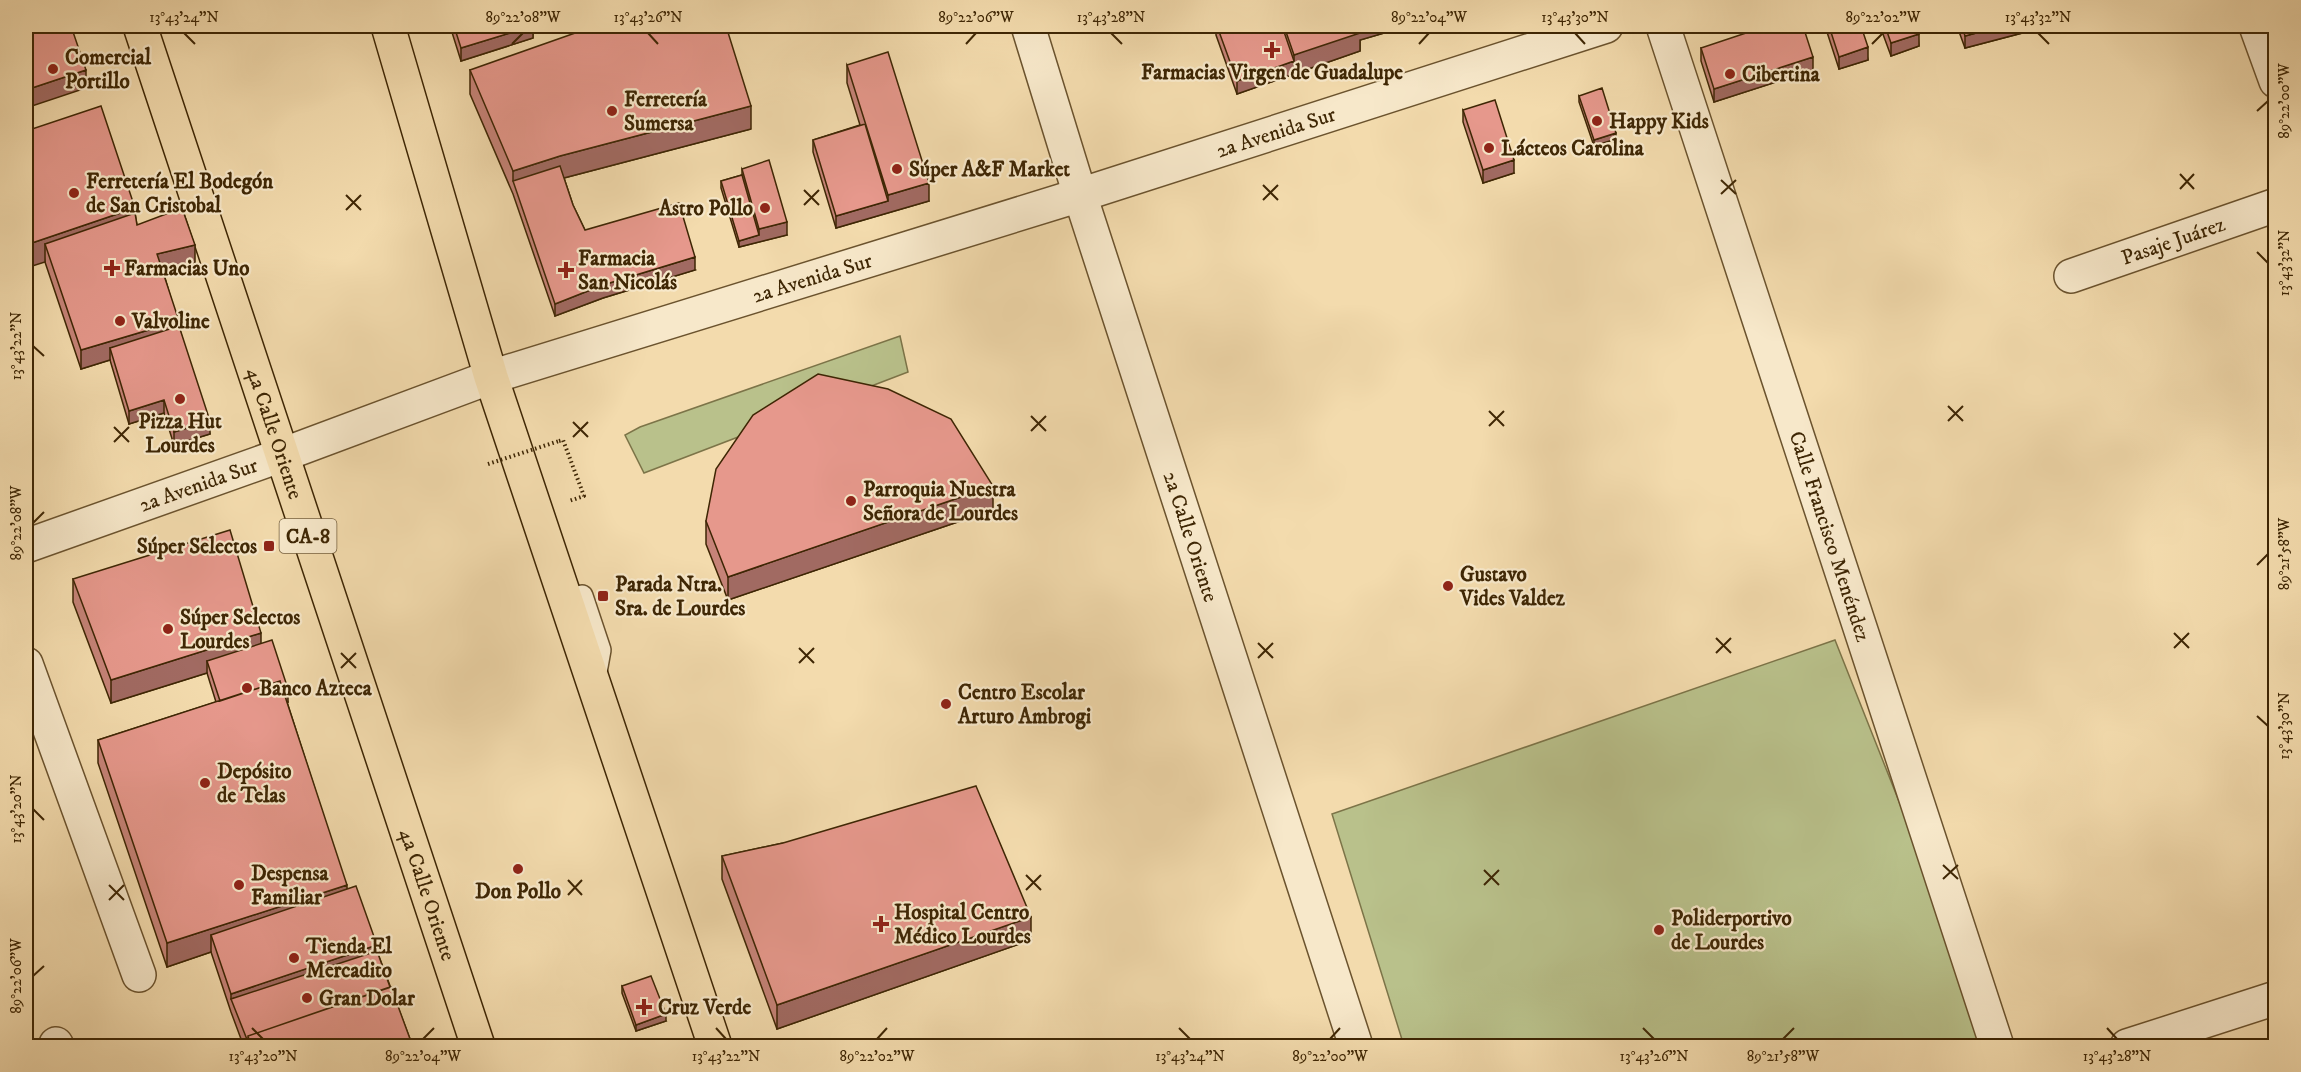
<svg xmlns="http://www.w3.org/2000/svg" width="2301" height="1072" font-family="'IM FELL DW Pica',serif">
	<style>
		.green { fill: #b9c18b; stroke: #7c7448; stroke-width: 1.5 }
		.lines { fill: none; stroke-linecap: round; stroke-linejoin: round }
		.lane-casing { stroke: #6b532e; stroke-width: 24 }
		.street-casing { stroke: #6b532e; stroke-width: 36 }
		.highway-casing { stroke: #3e2604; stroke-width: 36 }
		.path { stroke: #3e2604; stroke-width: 4; stroke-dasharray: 1.5 3; stroke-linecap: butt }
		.lane { stroke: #f7e8ca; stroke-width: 21 }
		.street { stroke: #f7e8ca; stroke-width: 33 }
		.highway { stroke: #f3dbad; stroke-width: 33 }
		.path-bridge { stroke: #3e2604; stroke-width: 4; stroke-dasharray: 1.5 3; stroke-linecap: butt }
		.wall { fill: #c68378; stroke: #3e2604; stroke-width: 1.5 }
		.shaded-wall { fill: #a16a62; stroke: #3e2604; stroke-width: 1.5 }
		.building { fill: #e6988c; stroke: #3e2604; stroke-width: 1.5 }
		.ticks { fill: none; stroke: #3e2604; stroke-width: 2 }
		.poi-dot { fill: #8f2418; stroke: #f7e8ca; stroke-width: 2 }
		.labels { text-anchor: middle; stroke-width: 4.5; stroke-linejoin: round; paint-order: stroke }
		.shield { fill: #f7e8ca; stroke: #76603f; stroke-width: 1.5 }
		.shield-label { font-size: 20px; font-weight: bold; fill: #3e2604 }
		.poi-label { font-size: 21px; font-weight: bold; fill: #3e2604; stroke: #f7e8ca; text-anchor: start }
		.street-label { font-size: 21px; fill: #3e2604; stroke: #f7e8ca }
		.neatline { fill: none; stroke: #3e2604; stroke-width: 2 }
		.ticks-label { font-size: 15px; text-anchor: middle; fill: #3e2604 }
	</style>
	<rect width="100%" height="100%" fill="#f3dbad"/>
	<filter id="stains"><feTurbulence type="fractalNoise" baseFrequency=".00333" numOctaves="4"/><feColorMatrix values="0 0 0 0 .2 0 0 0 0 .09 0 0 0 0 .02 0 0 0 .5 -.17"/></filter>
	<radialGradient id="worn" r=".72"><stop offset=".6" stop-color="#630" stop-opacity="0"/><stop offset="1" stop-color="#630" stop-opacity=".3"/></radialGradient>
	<!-- green -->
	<path class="green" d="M900,336L908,372L644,473L625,435L640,427Z
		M1835,640L1996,1046H1404L1332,814Z"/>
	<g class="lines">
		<defs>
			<path id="lane" d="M582,596L600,650L595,678"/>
			<g id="street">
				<path id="s1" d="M1028,26L1080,195L1356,1046"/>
				<path id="s2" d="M1663,26L1997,1046"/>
				<path d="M2256,26L2276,81"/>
				<path id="s3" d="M2071,276L2276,205"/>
				<path id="s4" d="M26,546L282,455L491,377L1080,195L1606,26"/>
				<path d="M26,664L139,975"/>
				<path d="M56,1044L57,1046"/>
				<path d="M2127,1046L2276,998"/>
			</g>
			<g id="highway">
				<path id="s5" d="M140,26L478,1046"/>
				<path d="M388,26L491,377L715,1046"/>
			</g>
		</defs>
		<!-- lane casing -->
		<use href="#lane" class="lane-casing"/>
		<!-- street casing -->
		<use href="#street" class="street-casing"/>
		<!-- highway casing -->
		<use href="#highway" class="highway-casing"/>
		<!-- path -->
		<path class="path" d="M559,441L563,440L584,496L569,501"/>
		<!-- lane -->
		<use href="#lane" class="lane"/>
		<!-- street -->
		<use href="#street" class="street"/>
		<!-- highway -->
		<use href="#highway" class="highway"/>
		<!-- path-bridge -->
		<path class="path-bridge" d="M488,464L559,441"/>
	</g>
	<!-- wall -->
	<path class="wall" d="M450,26H533V38L461,61Z
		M1216,26H1398V29L1360,40V51L1237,94L1216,35Z
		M1825,26H1861L1868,60L1839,69Z
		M1880,26H1917L1919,46L1891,56Z
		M1957,26H2040L2030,31L1965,48Z
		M1701,48L1813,70L1714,102L1701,61Z
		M847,65L929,201L836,228L813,152V140L860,125L847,83Z
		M470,70L751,129L564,178L573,205L585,230L695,270L603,298L555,316L513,194L470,94Z
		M1579,96L1616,139L1594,146L1579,102Z
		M1463,110L1514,173L1483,183L1463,122Z
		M26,131L135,213L137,225L195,263L163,271L210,434L174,445L164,413L129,424L110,360L81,369L45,262Z
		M742,169L787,235L739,247L721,188V181L742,175Z
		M993,510L728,600L706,544V521Z
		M73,579L261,644L288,702H287L347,889L377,951L413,1047H244L231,1012L211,952L167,967L98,763V740L216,702L207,673L111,703L73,602Z
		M783,843L1031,940L777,1029L722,879V856Z
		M622,986L666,1021L636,1031L622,993Z"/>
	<!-- shaded-wall -->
	<path class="shaded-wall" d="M533,26V38L461,61V48Z
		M1367,26H1398V29L1360,40V51L1294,74V55L1357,28Z
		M2002,26H2040L2030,31L1965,48V36Z
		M1919,34V46L1891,56V43Z
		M1868,47V60L1839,69V57Z
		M1813,57V70L1714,102V89Z
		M1294,61V74L1237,94V81Z
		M86,70V88L26,108V90Z
		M751,106V129L560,179L513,181V171L560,156Z
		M1616,133V139L1594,146V140Z
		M1514,160V173L1483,183V170Z
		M929,183V201L836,228V216L888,201V195Z
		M135,208V231L45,244V262L26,268V245Z
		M787,222V235L739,247V241L759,235V229Z
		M195,245V263L157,272V254Z
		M695,257V270L603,298L555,316V304L603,285Z
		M179,321V339L110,348V360L81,369V350Z
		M164,400V413L129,424V411Z
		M210,421V434L174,445V432Z
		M993,486V510L728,600V577Z
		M261,633V656L207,661V673L111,703V680Z
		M288,689V702L223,723V710Z
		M347,885V908L211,935V952L167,967V943Z
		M1031,917V940L777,1029V1005Z
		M377,945V963L231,999V994Z
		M666,1014V1021L636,1031V1025Z"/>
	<!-- building -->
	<path class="building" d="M26,26H71L86,70L26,90Z
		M454,26H533L461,48Z
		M595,26H726L751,106L560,156L513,171L470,70Z
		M1217,26H1282L1294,61L1237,81Z
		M1284,26H1357L1360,33L1294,55Z
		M1767,26H1803L1813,57L1714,89L1701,48Z
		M1829,26H1861L1868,47L1839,57Z
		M1885,26H1917L1919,34L1891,43Z
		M1962,26H2002L1965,36Z
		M888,52L929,183L888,195L847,65Z
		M1602,88L1616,133L1594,140L1579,96Z
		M1495,100L1514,160L1483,170L1463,110Z
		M101,106L135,208L26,245V131Z
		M865,124L888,201L836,216L813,140Z
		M769,160L787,222L759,229L742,169Z
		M560,166L573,205L585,230L679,203L695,257L603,285L555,304L513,181Z
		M742,175L759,235L739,241L721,181Z
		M182,208L195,245L157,254L179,321L81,350L45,244L135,213L137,225Z
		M179,326L210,421L174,432L164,400L129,411L110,348Z
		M818,374L888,389L951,419L993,486L728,577L706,521L716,469L753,415Z
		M230,530L261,633L111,680L73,579Z
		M272,640L288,689L283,691L280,681L220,701L207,661Z
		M280,681L347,885L167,943L98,740Z
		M976,786L1031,917L777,1005L722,856L783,843Z
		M356,886L377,945L231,994L211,935Z
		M377,951L390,987L248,1036V1042L231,999Z
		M651,976L666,1014L636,1025L622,986Z
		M391,987L413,1047H251L248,1036Z"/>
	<!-- ticks -->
	<path class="ticks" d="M184,33L195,44M648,33L658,44M1111,33L1122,44M1575,33L1585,44M2038,33L2049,44M512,44L523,33M966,44L976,33M1419,44L1429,33M1872,44L1883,33M2257,111L2268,101M2180,174L2194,189M1721,180L1736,194M1263,185L1278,200M2180,189L2194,174M804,190L819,205M1721,194L1736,180M346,195L361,210M1263,200L1278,185M804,205L819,190M346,210L361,195M2257,252L2268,263M33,346L44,356M1948,406L1963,421M1489,411L1504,426M1031,416L1046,431M1948,421L1963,406M573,422L588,437M1489,426L1504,411M114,427L129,442M1031,431L1046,416M573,437L588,422M114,442L129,427M33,523L44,512M2257,565L2268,554M2174,633L2189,648M1716,638L1731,653M1258,643L1273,658M799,648L814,663M2174,648L2189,633M341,653L356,668M1716,653L1731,638M1258,658L1273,643M799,663L814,648M341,668L356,653M2257,716L2268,726M33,809L44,820M1943,865L1958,879M1484,870L1499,885M1026,875L1041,890M1943,879L1958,865M568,880L582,895M109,885L124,900M1484,885L1499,870M1026,890L1041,875M568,895L582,880M109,900L124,885M33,976L44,966M252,1028L263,1039M716,1028L726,1039M1179,1028L1190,1039M1643,1028L1654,1039M2107,1028L2117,1039M423,1039L434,1028M877,1039L887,1028M1330,1039L1340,1028M1783,1039L1794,1028"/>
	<!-- markers -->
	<g class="poi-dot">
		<path d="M1269 41h6v6h6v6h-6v6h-6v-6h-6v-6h6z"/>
		<circle cx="53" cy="69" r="6"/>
		<circle cx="1730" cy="74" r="6"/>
		<circle cx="612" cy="111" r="6"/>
		<circle cx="1597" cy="121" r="6"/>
		<circle cx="1489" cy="148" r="6"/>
		<circle cx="897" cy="169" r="6"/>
		<circle cx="74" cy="193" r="6"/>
		<circle cx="765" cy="208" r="6"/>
		<path d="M109 259h6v6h6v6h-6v6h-6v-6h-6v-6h6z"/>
		<path d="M563 261h6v6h6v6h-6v6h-6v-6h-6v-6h6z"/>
		<circle cx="120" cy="321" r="6"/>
		<circle cx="180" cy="399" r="6"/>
		<circle cx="851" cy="501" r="6"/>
		<rect x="263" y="540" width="12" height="12" rx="3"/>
		<circle cx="1448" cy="586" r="6"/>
		<rect x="597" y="590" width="12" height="12" rx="3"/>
		<circle cx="168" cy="629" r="6"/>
		<circle cx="247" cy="688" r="6"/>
		<circle cx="946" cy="704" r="6"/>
		<circle cx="205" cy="783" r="6"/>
		<circle cx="518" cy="869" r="6"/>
		<circle cx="239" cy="885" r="6"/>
		<path d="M878 915h6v6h6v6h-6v6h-6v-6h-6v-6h6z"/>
		<circle cx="1659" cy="930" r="6"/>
		<circle cx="294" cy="958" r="6"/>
		<circle cx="307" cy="998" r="6"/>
		<path d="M641 998h6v6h6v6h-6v6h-6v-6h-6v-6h6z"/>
	</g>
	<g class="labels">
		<!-- shield labels -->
		<rect class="shield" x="279.5" y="519" width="57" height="34" rx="4.5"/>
		<g class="shield-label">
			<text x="308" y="543">CA-8</text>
		</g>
		<!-- poi labels -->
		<g class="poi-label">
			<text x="65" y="64">Comercial<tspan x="65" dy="24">Portillo</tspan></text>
			<text x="1272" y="79" text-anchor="middle">Farmacias Virgen de Guadalupe</text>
			<text x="1742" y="81">Cibertina</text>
			<text x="624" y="106">Ferretería<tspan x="624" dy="24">Sumersa</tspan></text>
			<text x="1609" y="128">Happy Kids</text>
			<text x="1501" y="155">Lácteos Carolina</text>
			<text x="909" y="176">Súper A&amp;F Market</text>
			<text x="86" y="188">Ferretería El Bodegón<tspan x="86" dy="24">de San Cristobal</tspan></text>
			<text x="753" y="215" text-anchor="end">Astro Pollo</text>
			<text x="578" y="265">Farmacia<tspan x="578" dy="24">San Nicolás</tspan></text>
			<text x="124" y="275">Farmacias Uno</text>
			<text x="132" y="328">Valvoline</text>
			<text x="180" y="428" text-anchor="middle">Pizza Hut<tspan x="180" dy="24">Lourdes</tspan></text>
			<text x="863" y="496">Parroquia Nuestra<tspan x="863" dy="24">Señora de Lourdes</tspan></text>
			<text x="257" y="553" text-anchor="end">Súper Selectos</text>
			<text x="1460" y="581">Gustavo<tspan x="1460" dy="24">Vides Valdez</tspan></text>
			<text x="615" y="591">Parada Ntra.<tspan x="615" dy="24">Sra. de Lourdes</tspan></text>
			<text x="180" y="624">Súper Selectos<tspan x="180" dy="24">Lourdes</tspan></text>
			<text x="259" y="695">Banco Azteca</text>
			<text x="958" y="699">Centro Escolar<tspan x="958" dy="24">Arturo Ambrogi</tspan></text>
			<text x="217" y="778">Depósito<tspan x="217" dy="24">de Telas</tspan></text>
			<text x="251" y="880">Despensa<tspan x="251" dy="24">Familiar</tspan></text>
			<text x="518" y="898" text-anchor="middle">Don Pollo</text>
			<text x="894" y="919">Hospital Centro<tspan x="894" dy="24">Médico Lourdes</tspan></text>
			<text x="1671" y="925">Poliderportivo<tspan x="1671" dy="24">de Lourdes</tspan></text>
			<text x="306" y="953">Tienda El<tspan x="306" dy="24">Mercadito</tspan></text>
			<text x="319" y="1005">Gran Dolar</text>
			<text x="658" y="1014">Cruz Verde</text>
		</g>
		<!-- street labels -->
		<g class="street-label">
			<text dy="7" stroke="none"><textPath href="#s4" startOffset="1317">2a Avenida Sur</textPath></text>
			<text dy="7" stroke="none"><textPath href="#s3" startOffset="108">Pasaje Juárez</textPath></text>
			<text dy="7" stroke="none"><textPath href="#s4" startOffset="831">2a Avenida Sur</textPath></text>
			<text dy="7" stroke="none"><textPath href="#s5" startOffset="429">4a Calle Oriente</textPath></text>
			<text dy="7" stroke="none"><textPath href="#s4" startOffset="183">2a Avenida Sur</textPath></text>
			<text dy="7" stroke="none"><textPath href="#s1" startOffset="536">2a Calle Oriente</textPath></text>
			<text dy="7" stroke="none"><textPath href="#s2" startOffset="537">Calle Francisco Menéndez</textPath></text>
			<text dy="7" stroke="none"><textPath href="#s5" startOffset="915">4a Calle Oriente</textPath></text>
		</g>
	</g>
	<!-- margin -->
	<rect width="2301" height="1072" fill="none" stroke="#f3dbad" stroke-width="66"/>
	<rect x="33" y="33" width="2235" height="1006" class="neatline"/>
	<g class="ticks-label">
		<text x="184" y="22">13°43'24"N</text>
		<text x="523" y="22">89°22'08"W</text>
		<text x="648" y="22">13°43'26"N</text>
		<text x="976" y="22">89°22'06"W</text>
		<text x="1111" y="22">13°43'28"N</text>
		<text x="1429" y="22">89°22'04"W</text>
		<text x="1575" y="22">13°43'30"N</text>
		<text x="1883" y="22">89°22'02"W</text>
		<text x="2038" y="22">13°43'32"N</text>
		<text transform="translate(2284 101) rotate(-90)" y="5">89°22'00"W</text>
		<text transform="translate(2284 263) rotate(-90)" y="5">13°43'32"N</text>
		<text transform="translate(16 346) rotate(-90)" y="5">13°43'22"N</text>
		<text transform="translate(16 523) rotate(-90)" y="5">89°22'08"W</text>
		<text transform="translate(2284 554) rotate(-90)" y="5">89°21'58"W</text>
		<text transform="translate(2284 726) rotate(-90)" y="5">13°43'30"N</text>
		<text transform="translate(16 809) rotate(-90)" y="5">13°43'20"N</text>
		<text transform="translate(16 976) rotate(-90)" y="5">89°22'06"W</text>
		<text x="263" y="1061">13°43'20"N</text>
		<text x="423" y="1061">89°22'04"W</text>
		<text x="726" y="1061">13°43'22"N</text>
		<text x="877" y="1061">89°22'02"W</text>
		<text x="1190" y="1061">13°43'24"N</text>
		<text x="1330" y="1061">89°22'00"W</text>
		<text x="1654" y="1061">13°43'26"N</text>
		<text x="1783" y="1061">89°21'58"W</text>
		<text x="2117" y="1061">13°43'28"N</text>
	</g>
	<rect width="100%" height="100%" filter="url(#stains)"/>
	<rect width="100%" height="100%" fill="url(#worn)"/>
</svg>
